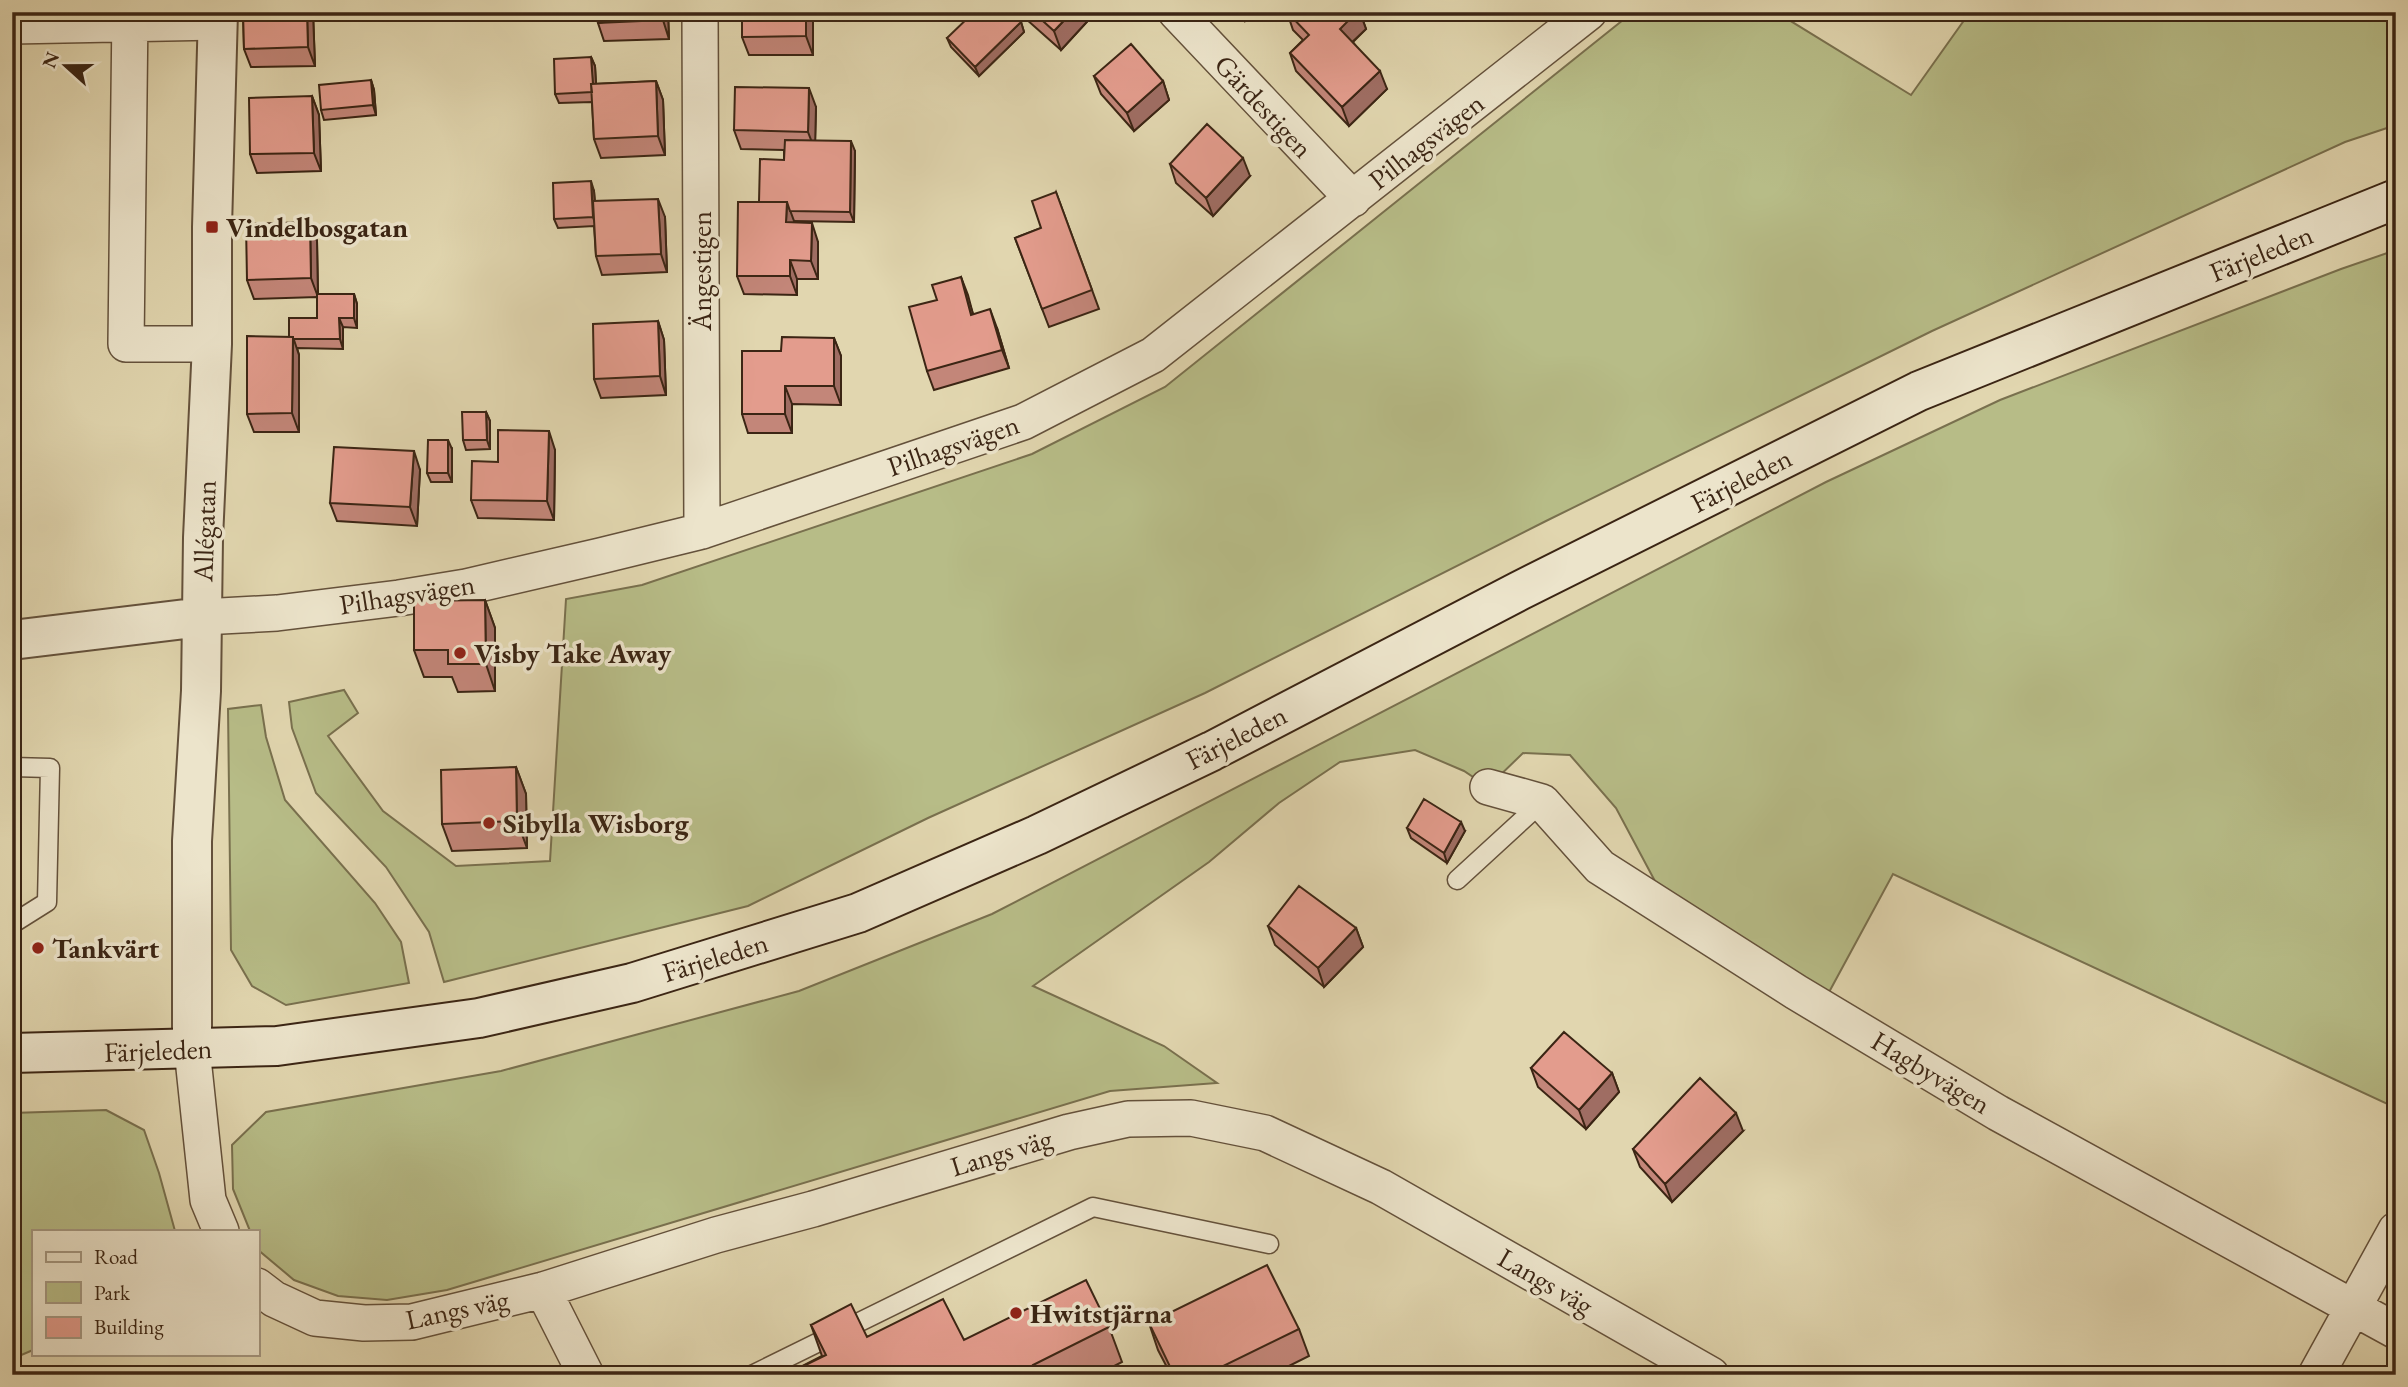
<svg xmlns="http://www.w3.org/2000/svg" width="2408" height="1387" font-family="'EB Garamond',serif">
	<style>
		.green { fill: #b7bc87; stroke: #79704e; stroke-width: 2 }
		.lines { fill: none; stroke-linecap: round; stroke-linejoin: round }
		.service-casing { stroke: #64513b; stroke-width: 21 }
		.minor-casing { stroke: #64513b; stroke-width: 38 }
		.tertiary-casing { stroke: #64513b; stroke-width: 42 }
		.secondary-casing { stroke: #3b2514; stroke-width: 42 }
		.service { stroke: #ece4cb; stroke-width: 18 }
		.minor { stroke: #ece4cb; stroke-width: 35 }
		.tertiary { stroke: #ece4cb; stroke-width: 38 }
		.secondary { stroke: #ece4cb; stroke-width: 38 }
		.wall { fill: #c38679; stroke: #3b2514; stroke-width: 2 }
		.shaded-wall { fill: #9f6d63; stroke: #3b2514; stroke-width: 2 }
		.building { fill: #e39c8d; stroke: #3b2514; stroke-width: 2 }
		.poi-dot { fill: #8f2418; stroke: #ece4cb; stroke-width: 2.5 }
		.labels { text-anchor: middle; stroke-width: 7; stroke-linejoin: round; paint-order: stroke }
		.street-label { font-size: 28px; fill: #3b2514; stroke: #ece4cb }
		.poi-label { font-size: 28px; font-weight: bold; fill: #3b2514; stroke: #ece4cb; text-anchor: start }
	</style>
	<rect width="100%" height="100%" fill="#e1d6af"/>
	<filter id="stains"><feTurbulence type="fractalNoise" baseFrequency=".00286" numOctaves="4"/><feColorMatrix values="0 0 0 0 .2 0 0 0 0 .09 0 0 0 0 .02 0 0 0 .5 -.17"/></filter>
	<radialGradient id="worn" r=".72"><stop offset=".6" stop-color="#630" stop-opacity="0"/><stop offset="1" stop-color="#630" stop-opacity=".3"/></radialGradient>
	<!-- green -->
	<path class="green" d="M1633,12H1776L1911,95L1970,12H2396V125L2345,142L1932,331L1546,521L1205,693L928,818L748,906L444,982L429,932L386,867L316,793L292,728L289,702L344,690L358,713L328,736L383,811L456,866L550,861L566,599L642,585L1032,454L1165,387Z
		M2396,250V1108L1893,874L1828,994L1656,883L1616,808L1570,755L1523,753L1488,787L1464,771L1415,750L1340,762L1279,803L1209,862L1033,986L1164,1046L1217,1083L1110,1091L447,1290L387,1300L338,1296L294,1280L257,1249V1231H250L233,1189L232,1145L266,1112L501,1071L799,991L992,914L1826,482L2000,400L2341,269Z
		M261,705L266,737L285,800L375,903L401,942L409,983L286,1005L252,986L231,950L228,709Z
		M106,1110L144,1130L159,1173L175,1231H33V1350L12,1359V1113Z"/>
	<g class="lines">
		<defs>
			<path id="service" d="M12,767L50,768L47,902L12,924
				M1457,880L1542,802
				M752,1375L1093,1207L1269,1244"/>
			<path id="minor" d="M130,12L126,344H212
				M700,12L702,531
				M1176,12L1353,199
				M12,26L218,22
				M202,617L277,613L399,598L466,587L600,556L702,531L1023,422L1153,355L1589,12
				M1488,787L1542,802L1600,867L1796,992L1998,1113L2396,1331
				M192,1049L208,1200L221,1231
				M257,1286L274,1299L315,1318L364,1323L412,1322L543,1290L716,1235L813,1209L1069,1132L1128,1119L1191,1118L1265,1133L1381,1187L1711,1375
				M543,1290L586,1375
				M2316,1375L2396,1230"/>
			<path id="tertiary" d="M12,640L202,617
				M192,1049V841L201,691L203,538L212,344V227L218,12"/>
			<path id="secondary" d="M12,1053L277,1046L479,1018L632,983L858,913L1037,835L1212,751L1519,591L1919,391L2396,199"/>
		</defs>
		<!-- service casing -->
		<use href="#service" class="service-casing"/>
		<!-- minor casing -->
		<use href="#minor" class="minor-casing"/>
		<!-- tertiary casing -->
		<use href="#tertiary" class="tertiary-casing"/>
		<!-- secondary casing -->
		<use href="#secondary" class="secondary-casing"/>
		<!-- service -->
		<use href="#service" class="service"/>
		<!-- minor -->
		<use href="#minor" class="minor"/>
		<!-- tertiary -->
		<use href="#tertiary" class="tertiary"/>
		<!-- secondary -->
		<use href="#secondary" class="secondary"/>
	</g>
	<!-- wall -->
	<path class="wall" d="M243,12H313L315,66L251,67L244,49Z
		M668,12L669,39L604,41L598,23Z
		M742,12H813V55H749L742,37Z
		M1024,12H1095V13L1061,50L1026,19Z
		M1237,12H1254L1245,21Z
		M1287,12L1361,15L1366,29L1353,42L1387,89L1349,126L1296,71L1290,53L1303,40L1293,30Z
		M1021,22L1024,32L979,76L951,47L947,38Z
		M591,57L595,66L596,84L656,81L663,100L665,155L601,158L594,139L592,102L559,103L555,94Z
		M1094,76L1163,81L1169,100L1134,131L1101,94Z
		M371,80L374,90L376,115L324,120L321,110Z
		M312,96L319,115L321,171L257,173L250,154Z
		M816,107L815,141L855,151L854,222L794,221V222L818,242V279H797V295L744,294L737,276L759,202L784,160V150L741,149L734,130Z
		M1170,164L1250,176L1213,216L1176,183Z
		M594,191L595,201L665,217L667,272L602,275L596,256L594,226L558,228L554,219Z
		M1056,192L1099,309L1049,327L1015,238L1041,228Z
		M310,222L317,241L318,294H354L357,304V328L343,327V349L297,348L299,355V432H254L247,414L289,337L317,318V297L254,299L247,280Z
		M961,277L973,314L997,328L1009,368L934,390L927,371L937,300Z
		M658,321L664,340L666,395L601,398L594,379Z
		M834,338L841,356V405L792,404V433H748L742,414L781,351Z
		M486,412L490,421V449L466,450L463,440Z
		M452,449V482H431L427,473Z
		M555,450L554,520L478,518L471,500L498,462Z
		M420,470L417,526L337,521L330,503Z
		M485,600L495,628V691L458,692L452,677H424L414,650Z
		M516,767L526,794L527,848L452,851L442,824Z
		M1407,828L1465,831L1447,863L1411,838Z
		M1268,926L1356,928L1363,947L1324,987L1275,945Z
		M1531,1068L1612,1073L1619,1092L1586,1129L1538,1087Z
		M1743,1131L1672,1202L1640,1167L1633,1149Z
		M1149,1323L1299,1329L1309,1356L1271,1375H1171L1158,1350Z
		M811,1325L867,1337L964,1340L1109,1327L1122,1362L1097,1375H785L822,1356Z"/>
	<!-- shaded-wall -->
	<path class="shaded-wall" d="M307,12H313L315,66L308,47Z
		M662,12H668L669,39L663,20Z
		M806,12H813V55L806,36Z
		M1072,12L1095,13L1061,50L1054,31Z
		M1242,12H1254L1245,21Z
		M1354,12H1364L1361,15L1366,29L1347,47L1340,29Z
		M1021,22L1024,32L979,76L975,67Z
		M591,57L595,66L597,101L593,92Z
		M1380,71L1387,89L1349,126L1342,107Z
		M371,80L374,90L376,115L373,105Z
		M656,81L663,100L665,155L658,136Z
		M1163,81L1169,100L1134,131L1127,113Z
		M809,88L816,107L815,150L808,132Z
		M312,96L319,115L321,171L314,153Z
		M851,141L855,151L854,222L850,212Z
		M1243,158L1250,176L1213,216L1206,198Z
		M591,181L594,191L596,226L593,217Z
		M658,199L665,217L667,272L661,254Z
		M787,202L794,221L793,241L786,222Z
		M310,222L317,241L318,297L311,278Z
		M812,223L818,242V279L811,261Z
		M790,260L797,279V295L790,276Z
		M961,277L968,295L978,333L971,315Z
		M354,294L357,304V328L354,318Z
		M990,309L997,328L1009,368L1002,350Z
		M339,318L343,327V349L340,339Z
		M658,321L664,340L666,395L660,376Z
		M293,337L299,355V432L292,413Z
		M834,338L841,356V405L834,386Z
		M785,386L792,404V433L785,414Z
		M486,412L490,421V449L487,440Z
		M549,431L555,450L554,520L547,501Z
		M448,440L452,449V482L448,473Z
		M414,451L420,470L417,526L410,507Z
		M485,600L495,628V691L486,664Z
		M516,767L526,794L527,848L517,821Z
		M1461,822L1465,831L1447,863L1444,853Z
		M1356,928L1363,947L1324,987L1318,968Z
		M1612,1073L1619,1092L1586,1129L1579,1110Z
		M1736,1113L1743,1131L1672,1202L1665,1184Z"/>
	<!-- building -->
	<path class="building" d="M243,12H307L308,47L244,49Z
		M597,12H662L663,20L598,23Z
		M742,12H806V36L742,37Z
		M974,12H1011L1021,22L975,67L947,38Z
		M1033,12H1072L1054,31Z
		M1287,12H1357L1340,29L1380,71L1342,107L1290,53L1309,35Z
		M1131,44L1163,81L1127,113L1094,76Z
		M591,57L593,84H591L592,92L555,94L554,59Z
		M371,80L373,105L321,110L319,85Z
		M656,81L658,136L594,139L591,84Z
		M735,87L809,88L808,132L734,130Z
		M312,96L314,153L250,154L249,98Z
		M1207,124L1243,158L1206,198L1170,164Z
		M785,140L851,141L850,212L790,211L787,202H759L760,159L784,160Z
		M591,181L593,217L554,219L553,183Z
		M1056,192L1092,290L1042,309L1015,238L1041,228L1032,201Z
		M658,199L661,254L596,256L593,201Z
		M738,202H787L786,222L812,223L811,261L790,260V276H737Z
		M310,222L311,278L247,280L246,224Z
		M961,277L971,315L990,309L1002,350L927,371L909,307L937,300L932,285Z
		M317,294H354V318H339L340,339H293V337H289V318H317Z
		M658,321L660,376L594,379L593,324Z
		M247,336L293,337L292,413L247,414Z
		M782,337L834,338V386H785V414H742V351H781Z
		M462,412H486L487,440H463Z
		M498,430L549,431L547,501L471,500L472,461L498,462Z
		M428,440H448V473H427Z
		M334,447L414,451L410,507L330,503Z
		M485,600L486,664H448V650H414V601Z
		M516,767L517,821L442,824L441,770Z
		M1424,799L1461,822L1444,853L1407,828Z
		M1299,886L1356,928L1318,968L1268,926Z
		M1564,1032L1612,1073L1579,1110L1531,1068Z
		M1700,1078L1736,1113L1665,1184L1633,1149Z
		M1267,1265L1299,1329L1205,1375H1174L1149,1323Z
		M1086,1280L1109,1327L1033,1365L1038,1375H785L826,1355L811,1325L851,1304L867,1337L943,1299L964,1340Z"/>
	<!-- markers -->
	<g class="poi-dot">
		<rect x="205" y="220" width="14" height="14" rx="3.5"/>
		<circle cx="460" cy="653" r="7"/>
		<circle cx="489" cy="823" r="7"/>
		<circle cx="38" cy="948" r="7"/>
		<circle cx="1016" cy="1313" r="7"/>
	</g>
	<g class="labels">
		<!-- street labels -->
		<g class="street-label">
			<text transform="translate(1264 106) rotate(47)" y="10">Gärdestigen</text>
			<text transform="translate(1426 141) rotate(-38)" y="10">Pilhagsvägen</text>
			<text transform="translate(2261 253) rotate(-22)" y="10">Färjeleden</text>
			<text transform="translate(701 271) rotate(-90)" y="10">Ängestigen</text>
			<text transform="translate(953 445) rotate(-19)" y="10">Pilhagsvägen</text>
			<text transform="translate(1741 480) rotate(-27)" y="10">Färjeleden</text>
			<text transform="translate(204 531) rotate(-88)" y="10">Allégatan</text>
			<text transform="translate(407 594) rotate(-9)" y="10">Pilhagsvägen</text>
			<text transform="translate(1236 737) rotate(-27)" y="10">Färjeleden</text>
			<text transform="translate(715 957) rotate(-17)" y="10">Färjeleden</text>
			<text transform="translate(158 1050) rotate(-2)" y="10">Färjeleden</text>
			<text transform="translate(1931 1072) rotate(31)" y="10">Hagbyvägen</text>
			<text transform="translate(1001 1152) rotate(-17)" y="10">Langs väg</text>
			<text transform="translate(1546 1281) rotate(30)" y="10">Langs väg</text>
			<text transform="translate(457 1309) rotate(-12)" y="10">Langs väg</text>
		</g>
		<!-- poi labels -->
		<g class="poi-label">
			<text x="226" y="237">Vindelbosgatan</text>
			<text x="474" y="663">Visby Take Away</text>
			<text x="503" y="833">Sibylla Wisborg</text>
			<text x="52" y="958">Tankvärt</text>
			<text x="1030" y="1323">Hwitstjärna</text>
		</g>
	</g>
	<!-- margin -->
	<rect width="2408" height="1387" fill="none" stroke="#e1d6af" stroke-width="42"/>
	<rect x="14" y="14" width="2380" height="1359" fill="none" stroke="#3b2514" stroke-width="3.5"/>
	<rect x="21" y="21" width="2366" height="1345" fill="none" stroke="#3b2514" stroke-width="2"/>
	<!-- legend -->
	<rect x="32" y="1230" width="228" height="126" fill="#ece4cb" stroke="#a59882" stroke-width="2"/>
	<rect x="46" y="1252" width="35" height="10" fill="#ece4cb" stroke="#a59882" stroke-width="2"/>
	<text x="94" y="1264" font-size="21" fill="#3b2514">Road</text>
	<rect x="46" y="1282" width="35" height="21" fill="#b7bc87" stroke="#a59882" stroke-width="2"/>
	<text x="94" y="1300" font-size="21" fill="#3b2514">Park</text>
	<rect x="46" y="1317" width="35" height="21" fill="#e39c8d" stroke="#a59882" stroke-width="2"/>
	<text x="94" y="1334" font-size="21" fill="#3b2514">Building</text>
	<!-- north arrow -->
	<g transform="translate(66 66) rotate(291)" stroke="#ece4cb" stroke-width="5" paint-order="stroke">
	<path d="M0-5L12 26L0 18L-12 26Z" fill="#3b2514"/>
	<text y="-10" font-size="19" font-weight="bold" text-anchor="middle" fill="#3b2514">N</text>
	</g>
	<rect width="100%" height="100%" filter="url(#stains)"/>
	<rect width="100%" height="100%" fill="url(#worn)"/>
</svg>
